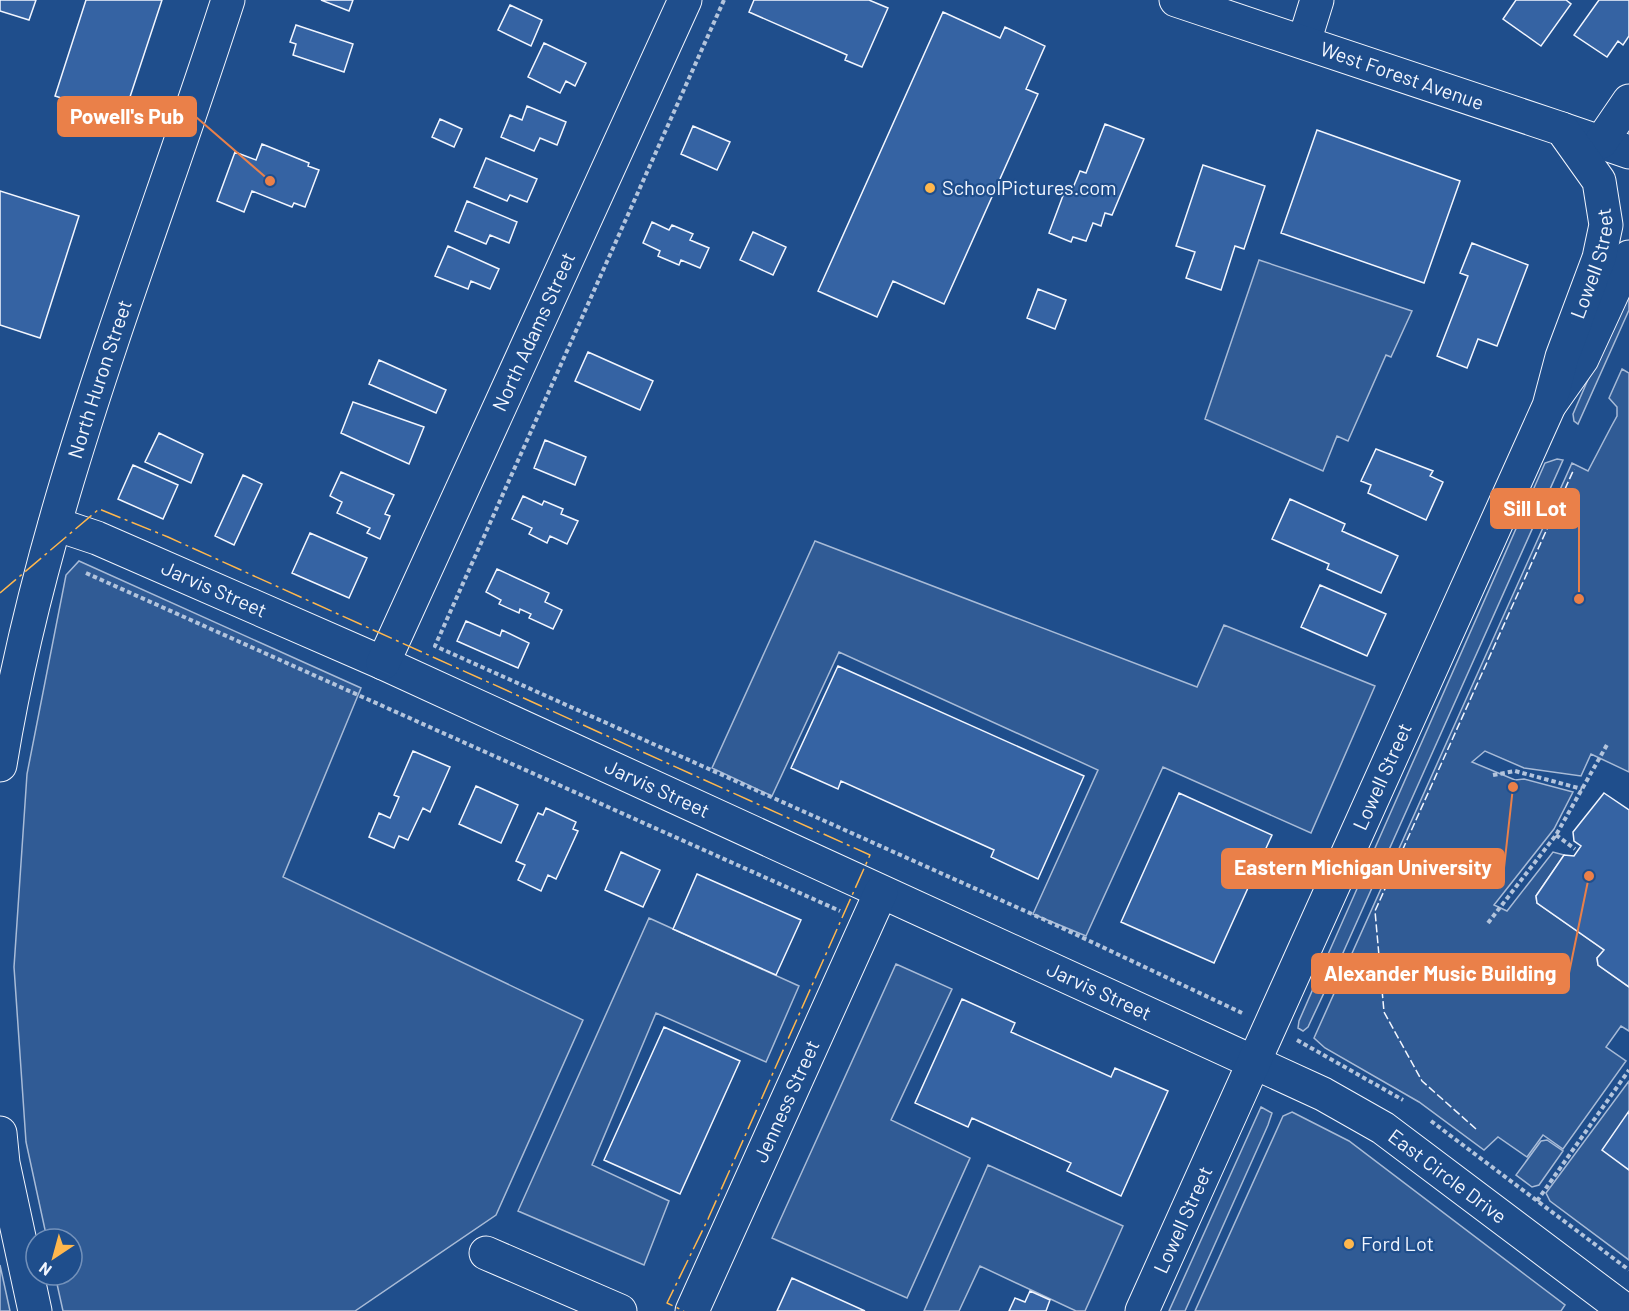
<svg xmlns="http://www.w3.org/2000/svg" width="1629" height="1311" font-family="Barlow,sans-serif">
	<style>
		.built { fill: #305b95; stroke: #a8bbd7; stroke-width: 1.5 }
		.building { fill: #3563a3; stroke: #f2f6ff; stroke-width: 1.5 }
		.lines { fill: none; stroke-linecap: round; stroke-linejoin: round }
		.minor-casing { stroke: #f2f6ff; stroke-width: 35 }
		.major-casing { stroke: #f2f6ff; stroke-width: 35 }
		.path { stroke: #b3c4dc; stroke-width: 4; stroke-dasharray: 4.5 3; stroke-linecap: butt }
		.minor { stroke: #1f4e8c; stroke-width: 33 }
		.major { stroke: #1f4e8c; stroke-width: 33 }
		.fence { stroke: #f2f6ff; stroke-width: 1.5; stroke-dasharray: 8 3; stroke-linecap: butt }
		.power { stroke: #ffb74d; stroke-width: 1.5; stroke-dasharray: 21 4.5 3 4.5; stroke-linecap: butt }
		.poi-dot { fill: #ffb74d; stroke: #1f4e8c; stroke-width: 2 }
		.labels { text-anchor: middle; stroke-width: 4.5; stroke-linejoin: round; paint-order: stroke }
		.street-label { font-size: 20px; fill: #f2f6ff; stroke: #1f4e8c }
		.poi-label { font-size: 20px; fill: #f2f6ff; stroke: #1f4e8c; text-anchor: start }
		.leader { fill: none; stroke: #ea8049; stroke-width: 2 }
		.callout-dot { fill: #ea8049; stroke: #1f4e8c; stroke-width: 2 }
		.callout { fill: #ea8049; stroke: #ea8049; stroke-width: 2 }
		.callout-label { font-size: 21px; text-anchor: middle; font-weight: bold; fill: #fff }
	</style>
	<rect width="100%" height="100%" fill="#1f4e8c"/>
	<!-- built -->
	<path class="built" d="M1259,260L1412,311L1391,357L1386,355L1348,441L1337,436L1323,471L1205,419Z
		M1629,285V310L1578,424L1574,421L1573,414Z
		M1622,369L1629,373V772L1591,754L1581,776L1524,768L1485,751L1472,762L1515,780L1524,779L1573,792L1554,829L1494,905L1507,911L1553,852L1564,855L1536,896L1537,903L1604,950L1597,958L1598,965L1629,987V1031L1621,1026L1606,1047L1626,1061L1563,1149L1543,1135L1527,1157L1498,1137L1484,1150L1419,1102L1325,1048L1314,1038L1572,463L1588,471L1611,427L1617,416V407L1609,398Z
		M1557,459L1563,460L1334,973L1322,968L1545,463Z
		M815,541L1197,687L1224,625L1375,686L1311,833L1163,767L1086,936L1033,914L1098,770L839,652L772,796L712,768Z
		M79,561L361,688L283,877L583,1020L496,1215L355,1311H63L55,1275H72V1239H47L26,1142L14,967L27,774L66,575Z
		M649,918L799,986L766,1062L656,1013L592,1165L669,1201L644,1265L518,1211Z
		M896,964L952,989L891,1120L970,1158L907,1298L772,1238Z
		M1319,975L1330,980L1308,1027L1303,1031L1298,1028L1299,1021Z
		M1629,1081V1260L1550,1201L1546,1193Z
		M1261,1107L1272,1113L1268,1125L1185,1311H1169Z
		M1292,1112L1349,1141L1565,1305L1561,1311H1195L1283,1116Z
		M1547,1140L1563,1151L1539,1185L1532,1187L1516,1175L1541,1141Z
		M988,1165L1123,1226L1085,1311H1076L980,1266L959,1311H924Z
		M0,1265L10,1311H0Z"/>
	<!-- building -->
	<path class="building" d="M0,0H36L29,20L0,11Z
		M86,0H162L123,118L55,96Z
		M321,0H353L349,11Z
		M754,0H869L888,8L862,67L845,60L847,55L749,12Z
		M1516,0H1566L1571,4L1541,46L1503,19Z
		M1599,0H1629V36L1623,45L1618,41L1607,57L1574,35Z
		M510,5L542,20L531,46L498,30Z
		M943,12L1000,38L1005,27L1045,46L1026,89L1038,94L944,304L893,281L877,317L818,291Z
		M296,25L353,44L344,72L293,55L296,44L290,42Z
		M544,43L586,63L575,86L566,81L560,93L528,77Z
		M527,106L566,122L557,145L540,138L534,151L501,137L510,115L522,120Z
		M440,119L462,129L454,147L432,137Z
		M1105,124L1144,139L1112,215L1105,213L1101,226L1093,223L1086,241L1073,237L1071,242L1049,233L1064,193L1070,195L1080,171L1086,173Z
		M693,126L730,142L717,170L681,154Z
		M1317,130L1460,181L1424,283L1281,233Z
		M262,144L309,163L308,166L319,170L305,207L294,203L292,207L252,191L244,212L217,201L235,152L256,160Z
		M486,158L537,179L527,202L510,195L507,201L474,187Z
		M1203,165L1265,186L1244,249L1235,246L1221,290L1186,278L1195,252L1176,246Z
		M0,191L79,216L40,338L0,325Z
		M467,201L517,222L509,243L490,235L486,244L455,231Z
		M652,222L669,230L672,225L693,234L690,240L709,248L700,268L681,260L679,265L658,256L660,251L643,243Z
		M753,232L786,247L773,275L740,260Z
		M1472,243L1528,265L1497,346L1478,339L1467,368L1437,356L1468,276L1460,273Z
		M448,246L499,269L490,289L471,281L468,289L435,276Z
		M1038,289L1066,300L1055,329L1027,318Z
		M588,352L653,381L640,410L575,381Z
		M379,360L446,390L436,413L369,384Z
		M353,402L424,427L409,464L341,433Z
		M159,433L203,454L191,483L145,462Z
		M545,440L586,457L575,485L534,468Z
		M1376,449L1433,471L1430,476L1443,482L1426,520L1368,493L1371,485L1361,481Z
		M133,465L178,485L163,519L118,499Z
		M341,472L394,495L385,514L390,516L380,539L367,533L370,528L337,513L342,502L330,496Z
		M243,475L262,484L234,545L215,536Z
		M523,496L542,505L544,501L563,509L561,514L578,521L567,544L550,536L547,543L529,534L532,528L512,519Z
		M1290,499L1345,524L1342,531L1398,556L1381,593L1327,569L1329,564L1272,539Z
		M310,533L367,558L349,598L292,573Z
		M497,569L549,593L545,602L562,610L553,629L529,618L531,614L520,609L519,613L499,604L501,600L486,592Z
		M1320,585L1386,614L1367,656L1301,627Z
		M466,621L500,636L502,630L529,643L518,668L457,641Z
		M838,666L1084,776L1038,879L991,857L994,850L841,781L838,789L791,768Z
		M413,751L450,767L430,812L423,808L408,840L399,836L394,848L369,837L379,813L390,818L399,797L394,795Z
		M476,786L518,805L501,843L459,824Z
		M1179,793L1272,835L1214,963L1121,922Z
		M1604,793L1629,810V987L1598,965L1597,958L1604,950L1537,903L1536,896L1564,855L1574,856L1581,846L1574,841L1573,832Z
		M546,808L576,822L573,829L578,831L556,879L548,875L541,891L518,880L525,865L516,861L538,813L543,815Z
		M621,852L660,870L643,907L605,890Z
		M697,874L801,920L776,975L673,929Z
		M962,999L1015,1023L1011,1032L1111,1077L1115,1068L1168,1091L1121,1196L1067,1171L1071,1163L972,1118L968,1127L915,1103Z
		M664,1027L740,1061L680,1194L604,1160Z
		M1629,1111V1170L1602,1150Z
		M792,1278L865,1311H777Z
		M1030,1291L1050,1300L1046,1311H1009L1015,1298L1025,1302Z"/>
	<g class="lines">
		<defs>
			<g id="minor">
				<path d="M1562,129L1629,152"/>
				<path d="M1601,142L1629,101"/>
				<path d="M1551,403L1582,359L1629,257"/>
				<path id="s1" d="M55,524L97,538L383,663L1323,1094L1383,1128L1626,1311"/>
				<path id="s2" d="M383,663L685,0"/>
				<path d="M486,1253L620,1311"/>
				<path id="s3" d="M692,1311L881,892"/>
			</g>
			<g id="major">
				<path d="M1304,42L1317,0"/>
				<path id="s4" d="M0,765C42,503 147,252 228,0"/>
				<path d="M0,1133L3,1163L35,1311"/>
				<path id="s5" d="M1142,1311L1549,406L1562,357L1599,258L1606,225L1599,181L1562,129L1176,0"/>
			</g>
		</defs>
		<!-- minor casing -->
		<use href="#minor" class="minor-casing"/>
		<!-- major casing -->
		<use href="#major" class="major-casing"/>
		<!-- path -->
		<path class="path" d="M724,0L435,646L1043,919L1242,1013
			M86,573L840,911
			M1493,775L1515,771L1582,789
			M1556,835L1575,849
			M1488,923L1556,835L1608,743
			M1297,1040L1403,1100
			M1431,1121L1629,1270
			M1537,1201L1629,1070"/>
		<!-- minor -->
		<use href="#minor" class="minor"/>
		<!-- major -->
		<use href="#major" class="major"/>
		<!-- fence -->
		<path class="fence" d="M1476,1129L1422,1081L1384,1012L1375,911L1574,469"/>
		<!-- power -->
		<path class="power" d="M0,593L99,509L168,537L870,855L708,1219L667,1303L684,1311"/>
	</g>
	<!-- markers -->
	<g class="poi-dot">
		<circle cx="930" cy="188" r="6"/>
		<circle cx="1349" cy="1244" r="6"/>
	</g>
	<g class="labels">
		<!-- street labels -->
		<g class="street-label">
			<text transform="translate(1402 76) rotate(19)" y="7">West Forest Avenue</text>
			<text dy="7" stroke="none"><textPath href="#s5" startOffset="1142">Lowell Street</textPath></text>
			<text dy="7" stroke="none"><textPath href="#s2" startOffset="364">North Adams Street</textPath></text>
			<text dy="7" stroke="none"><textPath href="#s4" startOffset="399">North Huron Street</textPath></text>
			<text dy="7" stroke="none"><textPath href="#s1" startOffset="172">Jarvis Street</textPath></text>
			<text dy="7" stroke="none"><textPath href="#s5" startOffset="586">Lowell Street</textPath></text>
			<text dy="7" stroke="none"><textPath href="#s1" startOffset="658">Jarvis Street</textPath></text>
			<text dy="7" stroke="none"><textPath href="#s1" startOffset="1144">Jarvis Street</textPath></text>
			<text dy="7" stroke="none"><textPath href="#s3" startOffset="230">Jenness Street</textPath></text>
			<text dy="7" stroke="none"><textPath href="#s1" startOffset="1540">East Circle Drive</textPath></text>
			<text dy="7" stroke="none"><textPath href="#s5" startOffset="100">Lowell Street</textPath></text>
		</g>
		<!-- poi labels -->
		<g class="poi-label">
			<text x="942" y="195">SchoolPictures.com</text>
			<text x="1361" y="1251">Ford Lot</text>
		</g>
	</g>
	<!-- callouts -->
	<path class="leader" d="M270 181L196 117M1579 599L1579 508M1513 787L1504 868M1589 876L1569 973"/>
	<g class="callout-dot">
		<circle cx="270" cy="181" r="6"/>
		<circle cx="1579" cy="599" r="6"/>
		<circle cx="1513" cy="787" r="6"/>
		<circle cx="1589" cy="876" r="6"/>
	</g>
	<g class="callout">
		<rect x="58" y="97" width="138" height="39" rx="6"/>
		<rect x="1491" y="489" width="88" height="39" rx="6"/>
		<rect x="1222" y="849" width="282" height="39" rx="6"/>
		<rect x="1312" y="954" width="257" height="39" rx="6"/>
	</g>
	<g class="callout-label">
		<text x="127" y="124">Powell's Pub</text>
		<text x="1535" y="516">Sill Lot</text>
		<text x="1363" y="875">Eastern Michigan University</text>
		<text x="1440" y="981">Alexander Music Building</text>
	</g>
	<!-- north arrow -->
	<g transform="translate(54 1257) rotate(216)"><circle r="28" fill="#1f4e8c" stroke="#7391ba" stroke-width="1.5"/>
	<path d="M0-4.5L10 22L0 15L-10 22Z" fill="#ffb74d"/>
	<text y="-9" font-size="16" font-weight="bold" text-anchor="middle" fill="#f2f6ff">N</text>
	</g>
</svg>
